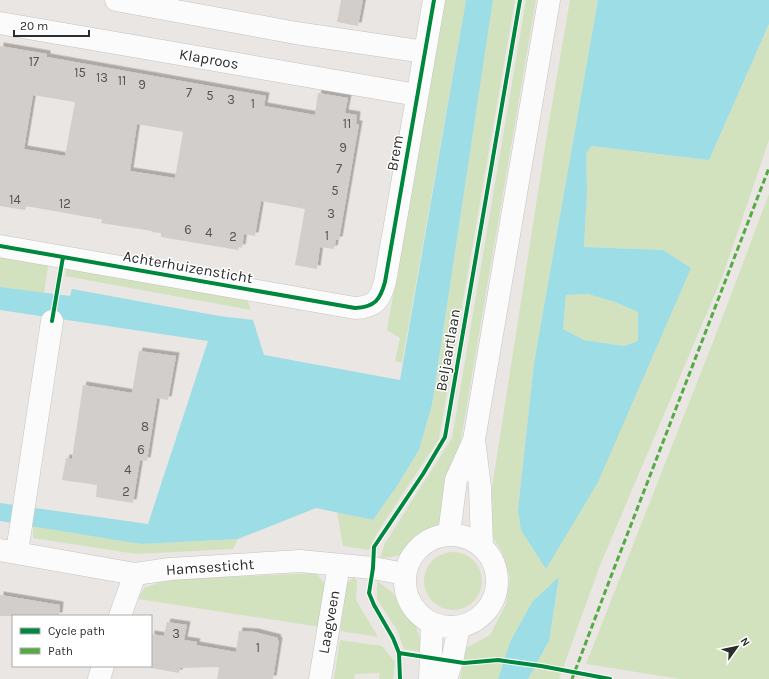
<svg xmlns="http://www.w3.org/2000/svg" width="769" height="679" font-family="Karla,sans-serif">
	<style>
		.green { fill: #d2e2be }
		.water { fill: #9cdde6; fill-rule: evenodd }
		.building { fill: #d1cecc; fill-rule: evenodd; filter: url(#shadow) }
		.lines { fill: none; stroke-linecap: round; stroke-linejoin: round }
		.minor-casing { stroke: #c4c3c3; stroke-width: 23 }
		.minor { stroke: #fcfbfb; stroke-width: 22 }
		.quiet { stroke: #54ab44; stroke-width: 3; stroke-dasharray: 6 3; stroke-linecap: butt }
		.cycleway-casing { stroke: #fff; stroke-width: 6 }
		.cycleway { stroke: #00873e; stroke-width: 4 }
		.labels { text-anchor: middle; stroke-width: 3; stroke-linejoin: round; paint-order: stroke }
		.number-label { font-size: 13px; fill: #565555 }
		.street-label { font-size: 15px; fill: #2c2c2c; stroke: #fff }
	</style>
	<defs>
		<filter id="shadow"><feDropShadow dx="3.5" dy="-3.5" stdDeviation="0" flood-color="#0004"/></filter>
	</defs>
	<rect width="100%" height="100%" fill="#eae6e3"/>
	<!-- green -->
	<path class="green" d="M444,0H466L402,363L395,361L400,338L387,330Z
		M493,0H515L439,439L377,533L369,550L343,546L337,512L373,520L397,486L419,450L432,405Z
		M526,0H536L456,469L442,522L425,532L400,555L392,557L380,558L385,543L452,438Z
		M570,0H598L534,363L518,509L691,268L663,250L584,247L587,191L586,154L591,146L709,160L769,24V140L723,275L599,568L559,679H528L549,641L559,578L532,602L510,642L498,679H460L466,648L490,635L506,604L510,578L502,552L486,526L548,128Z
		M769,194V679H680L586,664L720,324Z
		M0,257L48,266L44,293L0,287Z
		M67,268L247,298L251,310L65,276Z
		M588,294L615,302L638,312V341L624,346L584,340L563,329L566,295Z
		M33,525L141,544L238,539L233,549L136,554L33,538Z
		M424 581a29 29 0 1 1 58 0a29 29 0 1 1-58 0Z
		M316,573L325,584L320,627L138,599L144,588L161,582L181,579Z
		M354,577L357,581L356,600L378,637L340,631L347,583Z
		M377,581L392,592L416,627L420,638L421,652L404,649L397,630L377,599Z
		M340,640L382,646L395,662L393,679H379L380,673L355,674L354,679H334Z"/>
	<!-- water -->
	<path class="water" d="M466,0H493L432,405L419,450L397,486L373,520L316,508L238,539L141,544L0,521V503L148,524L208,341L0,310V287L70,296L72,289L219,316L253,320L264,355L400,380Z
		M598,0H769V24L709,160L591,146L586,154L587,191L584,247L663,250L691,268L598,482L546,569L521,530L518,509L534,363ZM588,294L615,302L638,312V341L624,346L584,340L563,329L566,295Z
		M559,577L549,641L528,679H498L510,642L532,602Z"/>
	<!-- building -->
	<path class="building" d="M341,0H363L358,26L337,22Z
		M0,46L47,54V57L266,96L264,106L315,115L318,93L348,98L345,113L357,115L356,124H359L339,240H336L334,249L320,247L317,269L295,265L305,209L261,201L255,236L244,234L242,248L239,247L238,250L161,237V233L152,232V231L101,223L102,219H99L26,206L25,210L0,206ZM33,95L75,102L65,156L24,149ZM137,124L183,132L175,178L130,171Z
		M139,351L176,356L168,400L157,398L147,461L140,460L133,503L96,497L97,485L62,480L66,458L72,459L83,385L132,393Z
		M0,595L60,605L59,616H0Z
		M167,622L187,625L184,640L197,642L196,645L236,652L239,631L255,632L278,638L277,640L279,641L273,679H217L219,667L180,668L179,673L151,668V634L164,636Z"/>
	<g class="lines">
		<defs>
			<path id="minor" d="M116,0L296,33L425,52
				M0,23L417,95
				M0,246L355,308C375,307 380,300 385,282L434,0
				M474,440L480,487L482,545
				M449,534L456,480L474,440L549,0
				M405 581a46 46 0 1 1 92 0a46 46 0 1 1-92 0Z
				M0,550L135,574L170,569L300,561L373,568L405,574
				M17,552L52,321
				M120,616L135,574
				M99,679L103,666
				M320,679L339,565
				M430,679L432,623
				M446,679L452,661L459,627"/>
		</defs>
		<!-- minor casing -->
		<use href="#minor" class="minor-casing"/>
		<!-- minor -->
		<use href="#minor" class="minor"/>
		<!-- quiet -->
		<path class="quiet" d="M572,679L610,579L769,168"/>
		<defs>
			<path id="cycleway" d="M0,246L355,308C375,307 380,300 385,282L434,0
				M52,321L63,257
				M399,653L464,663L498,660L541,666L610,679
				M400,679L399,653L393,638L374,605L369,593L373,568L374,547L423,474L445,437L520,0"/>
		</defs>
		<!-- cycleway casing -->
		<use href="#cycleway" class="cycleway-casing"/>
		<!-- cycleway -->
		<use href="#cycleway" class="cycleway"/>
	</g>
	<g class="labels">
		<!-- number labels -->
		<g class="number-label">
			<text x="34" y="66">17</text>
			<text x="80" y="77">15</text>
			<text x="102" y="82">13</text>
			<text x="122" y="85">11</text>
			<text x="142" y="89">9</text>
			<text x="189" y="97">7</text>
			<text x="210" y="100">5</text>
			<text x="231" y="104">3</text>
			<text x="253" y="108">1</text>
			<text x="347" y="128">11</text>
			<text x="343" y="152">9</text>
			<text x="339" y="173">7</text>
			<text x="335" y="195">5</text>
			<text x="15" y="204">14</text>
			<text x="65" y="208">12</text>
			<text x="331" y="218">3</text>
			<text x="188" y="234">6</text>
			<text x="209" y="237">4</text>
			<text x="327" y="240">1</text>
			<text x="233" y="241">2</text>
			<text x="145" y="431">8</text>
			<text x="141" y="454">6</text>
			<text x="128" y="474">4</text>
			<text x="126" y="496">2</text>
			<text x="176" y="638">3</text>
			<text x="258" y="652">1</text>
		</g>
		<!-- street labels -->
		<g class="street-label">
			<text transform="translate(209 59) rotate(10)" y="5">Klaproos</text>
			<text transform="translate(395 153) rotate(-80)" y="5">Brem</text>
			<text transform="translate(188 267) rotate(10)" y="5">Achterhuizensticht</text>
			<text transform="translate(448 350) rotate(-80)" y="5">Beljaartlaan</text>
			<text transform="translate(210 567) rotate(-4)" y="5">Hamsesticht</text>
			<text transform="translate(329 622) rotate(-80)" y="5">Laagveen</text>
		</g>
	</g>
	<!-- legend -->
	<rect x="12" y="615" width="140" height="52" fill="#ffffff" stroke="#ababab"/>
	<rect x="20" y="628" width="20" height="6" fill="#00873e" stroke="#ababab"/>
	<text x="48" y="635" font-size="12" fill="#2c2c2c">Cycle path</text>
	<rect x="20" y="648" width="20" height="6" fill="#54ab44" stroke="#ababab"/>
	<text x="48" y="655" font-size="12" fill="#2c2c2c">Path</text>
	<!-- north arrow -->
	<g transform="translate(737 647) rotate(57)" stroke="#ffffff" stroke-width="3" paint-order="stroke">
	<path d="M0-3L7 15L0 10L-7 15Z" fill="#2c2c2c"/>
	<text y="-6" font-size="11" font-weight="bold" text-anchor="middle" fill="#2c2c2c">N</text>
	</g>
	<!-- scale -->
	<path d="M14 30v6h75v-6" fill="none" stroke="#2c2c2c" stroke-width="2"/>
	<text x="20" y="30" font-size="12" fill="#2c2c2c" stroke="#ffffff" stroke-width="3" paint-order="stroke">20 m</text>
</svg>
